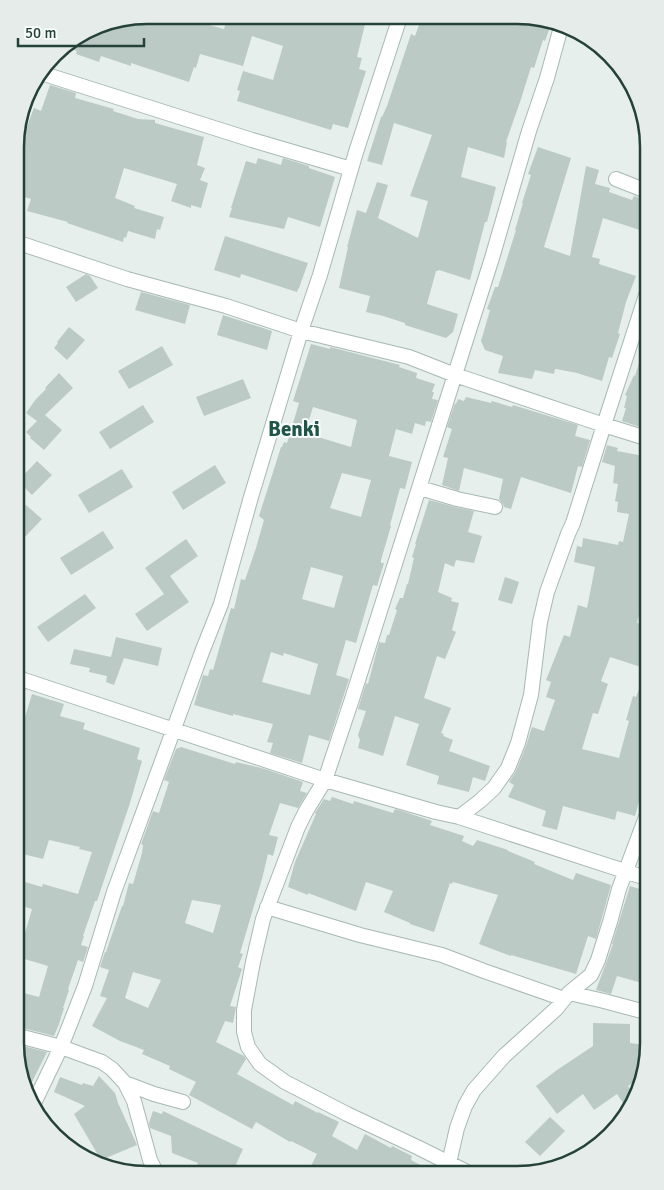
<svg xmlns="http://www.w3.org/2000/svg" width="664" height="1190" font-family="Signika,sans-serif">
	<style>
		.building { fill: #bbcac4; fill-rule: evenodd }
		.lines { fill: none; stroke-linecap: round; stroke-linejoin: round }
		.minor-casing { stroke: #a8b8b2; stroke-width: 16 }
		.minor { stroke: #fff; stroke-width: 14 }
		.labels { text-anchor: middle; stroke-width: 4; stroke-linejoin: round; paint-order: stroke }
		.quarter-label { font-size: 21px; font-weight: bold; fill: #1f5548; stroke: #f7fbf9 }
		.rim { fill: none; stroke: #24423a; stroke-width: 2.5 }
	</style>
	<rect width="100%" height="100%" fill="#e6efeb"/>
	<!-- building -->
	<path class="building" d="M147,15H200L198,22L224,29L228,16H367L357,57L362,58L359,69L366,71L348,128L333,124L331,130L237,101L240,91L237,90L243,71L273,80L283,46L252,36L243,66L200,54L196,68L194,67L189,82L131,63V66L101,56L99,62L76,54L77,51L62,47L97,25Z
		M422,17H542L552,22L545,41L543,40L534,68L531,67L521,99L506,142H507L504,158L468,147L461,177L496,187L487,222H485L470,280L439,270L438,271H436L427,304L458,314L453,332L446,338L405,325V323L383,316L366,312L370,296L339,288L348,247H347L357,210L366,213L377,182L388,185L378,218L418,238L428,201L410,196L432,135L394,123L382,165L367,161L381,117H382L387,106L411,34L415,36Z
		M50,85L76,93L75,98L114,109L113,111L138,119L155,120V123L204,137L197,165L205,168L200,180L208,183L201,208L191,205V208L171,201L177,184L124,168L115,198L135,206L134,208L164,217L160,230L157,229L155,239L128,231L126,238L124,237L123,242L67,223L68,222L27,211L31,199L21,196H16V133L23,135L24,134L34,108L41,111Z
		M538,147L571,158L544,247L570,256L586,166L599,170L595,184L610,188L609,192L632,200L634,196L649,201V233L603,218L592,257L600,259L599,264L636,276L626,302L618,333L620,334L612,358L609,357L602,381L577,373L556,369H555L554,374L535,370L532,379L498,373L503,356L485,350L481,341L490,310L487,309L495,287H498L516,230H515L523,203H522L531,175L528,174Z
		M258,158L281,165L283,158L309,166V168L335,177L320,227L288,217L284,229L229,217L232,208H231L246,161L256,164Z
		M225,236L308,263L299,288L298,289L297,292L241,274L240,278L214,270Z
		M86,274L90,276L98,288L76,302L66,287Z
		M141,292L190,305L185,324L135,310Z
		M223,315L272,331L267,350L217,335Z
		M69,327L85,340L67,360L54,348L58,343L57,342Z
		M646,340L649,341V430L622,421L626,408H624L627,396L625,395L634,375L635,376Z
		M311,344L330,349V347L400,365L399,367L417,373L416,378L435,384L432,392H434L432,399L438,400L431,422L426,421L425,426L415,423L412,434L396,429L389,456L412,462L405,489L400,488L390,525L391,526L381,560V563H384L377,586L373,585L356,643L346,640L336,675L349,679L329,741L309,735L302,763L270,753L273,743L267,742L273,724L233,714V716L194,705L203,675L208,676L210,669L213,670L231,608L234,609L241,579L245,580L256,548L264,520L259,516L281,447H282L284,442L287,443L299,403L293,401ZM313,407L357,420L351,447L305,433ZM342,473L371,480L361,517L330,508ZM311,567L343,576L334,608L302,599ZM271,652L283,656L284,653L318,664L310,695L262,682Z
		M162,346L173,365L129,389L118,371Z
		M59,373L73,388L45,415L62,430L44,450L30,438L31,437L26,432L37,421L26,413L36,399L46,389L45,388Z
		M243,379L251,398L204,416L196,397Z
		M466,397L491,403L492,401L512,407L513,405L578,425L575,436L590,440L582,467L578,466L571,493L521,477L511,509L504,507L503,504L499,499L503,479L464,468L459,491L442,485L448,458L443,457L452,429L447,427L455,403L456,404L458,399L464,401Z
		M143,405L154,422L110,449L99,432Z
		M607,445L618,448L617,451L649,457V500L639,546L642,547L640,560L649,562V589H645L637,623L649,626V764L635,816L617,811L615,820L563,806L557,830L542,826L546,811L508,797L514,785L509,782L516,771L526,746L532,727L544,731L555,700L546,697L551,682L546,680L564,635L570,637L578,605L587,608L595,567L574,562L577,546L582,547L583,538L618,545L619,541L623,542L629,514L617,512L618,502L615,501L618,484L613,483L615,466L602,462ZM610,657L647,669L636,697L633,696L626,720L629,721L619,758L582,749L593,713L598,714L608,684L601,681Z
		M37,461L52,475L32,495L18,481Z
		M215,465L226,483L183,510L172,492Z
		M122,469L133,487L89,513L78,495Z
		M429,500L455,507L474,511L468,532L482,536L474,563L456,560L454,567L445,563L438,592L452,598L451,601L459,603L452,630L456,632L445,659L437,656L424,698L451,708L441,733L444,734L443,736L453,740L449,751L490,766L485,781L473,777L469,792L437,784L439,776L406,765L419,724L395,716L383,756L358,748L360,740L358,735L366,711L358,709L366,683L368,684L379,642L385,643L387,635H389L397,610L395,609L400,598H403L407,584H408L414,558L412,557L416,544H415Z
		M26,505L42,519L23,539L16,532V516Z
		M103,531L114,548L71,575L60,558Z
		M186,539L198,556L170,576L189,602L147,631L135,614L164,594L145,568Z
		M505,577L519,582L512,604L498,600Z
		M85,594L96,608L48,642L37,627Z
		M116,637L162,648L158,666L124,658L114,685L106,682L107,676L89,672L90,668L70,664L74,649L111,657Z
		M32,694L64,704L60,716L85,723L83,729L140,748L137,759L142,761L130,803L97,901H95L83,936H84L81,945L88,947L83,962L78,960L68,989L69,990L63,1008H64L59,1024L54,1036L15,1026V1006L20,1008L24,993L39,997L48,966L18,957L32,909L15,904V879L42,887L43,884L78,894L92,852L79,849L80,847L49,840L43,859L15,852V736L19,737Z
		M181,747L235,764L236,762L265,769L303,782L300,791L307,793L298,808L280,803L269,835L278,837L273,856L268,854L262,879L240,953L243,954L238,967L242,969L230,1006L236,1007L233,1023L225,1021L216,1042L244,1056L246,1059L237,1074L293,1105L295,1101L318,1113V1112L339,1122L332,1136L357,1150L365,1134L391,1148L392,1146L412,1156L411,1160L439,1175L307,1174L317,1154L291,1141L290,1142L256,1122L252,1129L189,1095L196,1082L169,1069L170,1066L142,1054L144,1050L120,1041L92,1026L107,998L100,996L109,970L100,967L105,952H106L122,906H123L129,883L133,884L142,853L143,845L141,844L153,811L159,813L169,782L164,780L176,749ZM192,900L221,905L213,933L185,923ZM133,972L161,980L148,1008L125,998Z
		M332,797L353,804L354,801L393,813L395,809L405,812L432,821L430,825L464,836L462,841L473,846L477,840L508,850V851L535,862L534,864L573,880L576,873L611,885L596,939L588,936L576,974L511,955V956L479,944L498,895L453,882L452,884L450,883L434,932L410,924V923L384,912L393,891L366,882L356,911L308,893V895L288,887L295,862L316,814L315,813L324,799L330,801Z
		M630,886L649,892V985L617,976L611,994L596,990L613,944H612Z
		M593,1023L630,1024V1043L645,1045L641,1071L638,1079L628,1086L633,1093L627,1109L617,1094L594,1110L583,1094L557,1114L536,1086L557,1070L593,1046Z
		M15,1044L47,1052L27,1092L22,1086Z
		M99,1076L115,1093L118,1103L137,1145L101,1160L74,1114L85,1106L54,1092L60,1077L82,1085L83,1083L93,1086Z
		M153,1111L162,1114L163,1111L243,1149L234,1169L228,1166L224,1174H193L198,1163L172,1153L171,1136L150,1128L149,1123Z
		M550,1117L565,1131L540,1156L525,1142Z"/>
	<g class="lines">
		<defs>
			<path id="minor" d="M41,73L252,140L351,169
				M616,179L649,192
				M16,242L127,279L226,306L301,331L409,357L455,375L604,425L649,439
				M420,488L457,499L495,507
				M15,677L325,780L436,812L459,817L649,879
				M15,695L21,678
				M459,817L480,801L494,788L508,768L518,743L531,695L540,622L547,592L568,534L573,523L604,425L649,286
				M267,907L360,935L442,955L484,971L564,999
				M569,993L604,1001L649,1013
				M15,1035L61,1047L102,1062L112,1069L125,1083L134,1101L150,1160L157,1174
				M125,1083L154,1094L183,1102
				M34,1103L61,1047L85,986L114,892L202,652L221,604L251,497L301,331L320,275L356,152L400,17
				M449,1163L457,1128L465,1106L474,1090L504,1056L556,1009L569,993L591,975L598,960L610,922L619,889L649,809
				M473,1175L419,1148L347,1114L285,1082L260,1064L248,1047L244,1032V1010L253,962L263,919L298,827L306,811L325,780L353,696L492,258L529,131L547,78L561,27"/>
		</defs>
		<!-- minor casing -->
		<use href="#minor" class="minor-casing"/>
		<!-- minor -->
		<use href="#minor" class="minor"/>
	</g>
	<g class="labels">
		<!-- quarter labels -->
		<g class="quarter-label">
			<text x="294" y="436">Benki</text>
		</g>
	</g>
	<!-- crop -->
	<path d="M0 0H664V1190H0ZM147 24H517A123 123 0 0 1 640 147V1043A123 123 0 0 1 517 1166H147A123 123 0 0 1 24 1043V147A123 123 0 0 1 147 24Z" fill="#e6ecea" fill-rule="evenodd"/>
	<path class="rim" d="M147 24H517A123 123 0 0 1 640 147V1043A123 123 0 0 1 517 1166H147A123 123 0 0 1 24 1043V147A123 123 0 0 1 147 24Z"/>
	<!-- scale -->
	<path d="M18 38v8h126v-8" fill="none" stroke="#24423a" stroke-width="2.5"/>
	<text x="25" y="38" font-size="15" fill="#24423a" stroke="#f7fbf9" stroke-width="4" paint-order="stroke">50 m</text>
</svg>
